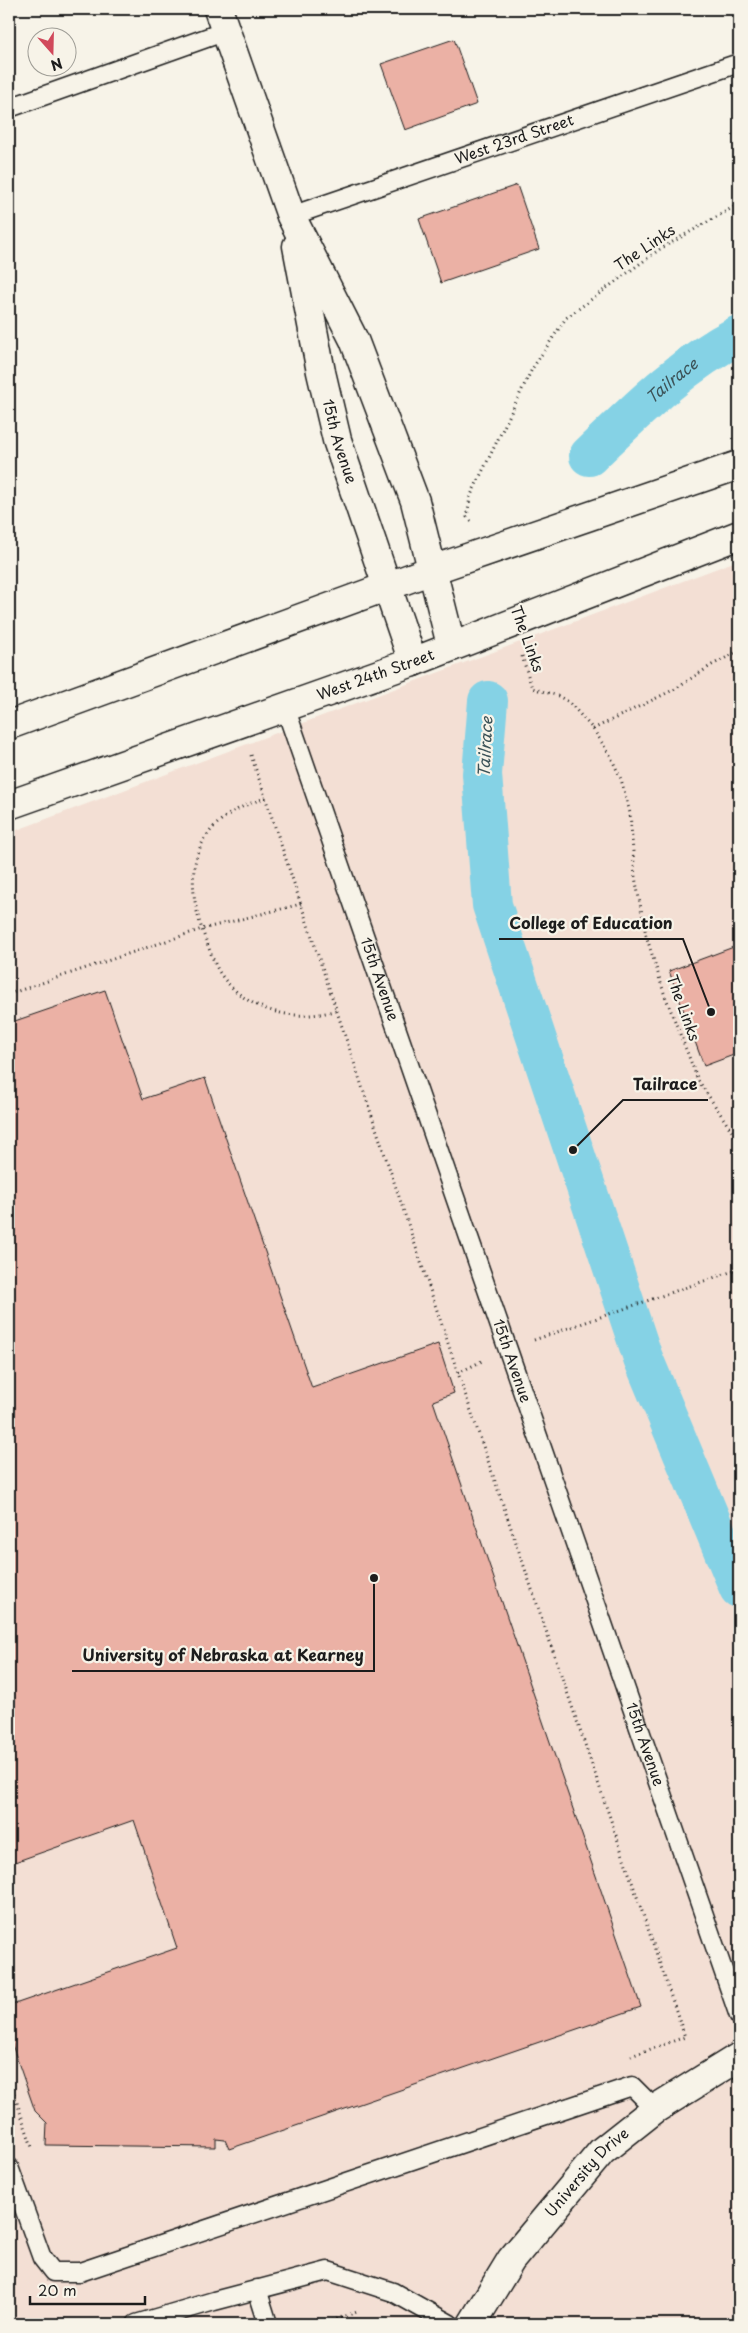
<svg xmlns="http://www.w3.org/2000/svg" width="748" height="2333" font-family="'Playpen Sans',sans-serif">
	<style>
		.built { fill: #f3dfd4 }
		.lines { fill: none; stroke-linecap: round; stroke-linejoin: round }
		.canal { stroke: #85d2e5; stroke-width: 40 }
		.building { fill: #ebb1a5; stroke: #1c1c1c }
		.lane-casing { stroke: #1c1c1c; stroke-width: 21 }
		.secondary-casing { stroke: #1c1c1c; stroke-width: 31 }
		.primary-casing { stroke: #1c1c1c; stroke-width: 31 }
		.path { stroke: #1c1c1c; stroke-width: 3; stroke-dasharray: 1 4; stroke-linecap: butt }
		.lane { stroke: #f7f3e8; stroke-width: 18 }
		.secondary { stroke: #f7f3e8; stroke-width: 28 }
		.primary { stroke: #f7f3e8; stroke-width: 28 }
		.labels { text-anchor: middle; stroke-width: 4.5; stroke-linejoin: round; paint-order: stroke }
		.street-label { font-size: 15px; fill: #1c1c1c; stroke: #f7f3e8 }
		.water-label { font-size: 16px; font-style: italic; fill: #3c5358; stroke: #f7f3e8 }
		.leader { fill: none; stroke: #1c1c1c; stroke-width: 2 }
		.callout-dot { fill: #1c1c1c; stroke: #f7f3e8; stroke-width: 2 }
		.callout-label { font-size: 16px; text-anchor: middle; font-weight: bold; fill: #1c1c1c; stroke: #f7f3e8; stroke-width: 4.5; stroke-linejoin: round; paint-order: stroke }
	</style>
	<rect width="100%" height="100%" fill="#f7f3e8"/>
	<filter id="ink" filterUnits="userSpaceOnUse"><feTurbulence type="fractalNoise" baseFrequency=".02" numOctaves="2"/><feDisplacementMap in="SourceGraphic" scale="10" xChannelSelector="R" yChannelSelector="G"/><feConvolveMatrix kernelMatrix="1 2 1 2 8 2 1 2 1" color-interpolation-filters="sRGB"/></filter>
	<g filter="url(#ink)">
		<!-- built -->
		<path class="built" d="M739,560V2324H9V833Z"/>
		<g class="lines">
			<!-- canal -->
			<g class="canal">
				<path id="s1" d="M589,456C636,411 681,365 739,335"/>
				<path d="M488,701L482,774L492,905L643,1358L739,1588"/>
			</g>
		</g>
		<!-- building -->
		<path class="building" d="M454,39L477,104L405,130L381,64Z
			M517,185L539,249L441,283L419,219Z
			M739,945V1053L704,1066L669,971Z
			M105,990L143,1099L205,1078L312,1388L438,1344L454,1393L433,1401L641,2007L229,2149L225,2140L216,2139V2147L46,2145L47,2123L35,2111L9,2036V2006L177,1948L134,1820L9,1864V1023Z"/>
		<g class="lines">
			<defs>
				<g id="lane">
					<path d="M9,108L226,31"/>
					<path id="s2" d="M291,216L739,63"/>
					<path id="s3" d="M285,707L739,2016"/>
					<path d="M9,2167L42,2258L53,2272H80L632,2086L655,2109"/>
					<path d="M257,2289L268,2324"/>
					<path d="M136,2324L214,2301L328,2271L393,2292L450,2324"/>
				</g>
				<g id="secondary">
					<path d="M218,9L291,216L354,340L415,501L451,645"/>
					<path id="s4" d="M297,246L321,372L337,440L413,662"/>
					<path id="s5" d="M472,2324L511,2260L602,2151L655,2109L739,2057"/>
				</g>
				<g id="primary">
					<path d="M9,725L432,570L739,465"/>
					<path id="s6" d="M9,805L413,662L739,535"/>
				</g>
			</defs>
			<!-- lane casing -->
			<use href="#lane" class="lane-casing"/>
			<!-- secondary casing -->
			<use href="#secondary" class="secondary-casing"/>
			<!-- primary casing -->
			<use href="#primary" class="primary-casing"/>
			<!-- path -->
			<path class="path" d="M471,521L467,517L470,497L532,369L566,318L660,249L739,204
				M522,656L532,688L558,696L569,702L593,729L610,755L621,779L630,813L635,877L646,935L664,993L698,1080L739,1142
				M593,729L675,689L712,665L739,651
				M251,755L458,1373L685,2037L631,2056
				M266,798C193,819 180,871 205,938C210,950 214,965 222,976C248,1012 296,1023 337,1010
				M9,994L202,929L301,904
				M534,1340L739,1269
				M458,1373L482,1361
				M9,2079L32,2147
				M322,2324L357,2312"/>
			<!-- lane -->
			<use href="#lane" class="lane"/>
			<!-- secondary -->
			<use href="#secondary" class="secondary"/>
			<!-- primary -->
			<use href="#primary" class="primary"/>
		</g>
	</g>
	<g class="labels">
		<!-- street labels -->
		<g class="street-label">
			<text dy="5" stroke="none"><textPath href="#s2" startOffset="236">West 23rd Street</textPath></text>
			<text transform="translate(645 248) rotate(-34)" y="5">The Links</text>
			<text dy="5" stroke="none"><textPath href="#s4" startOffset="200">15th Avenue</textPath></text>
			<text transform="translate(527 639) rotate(70)" y="5">The Links</text>
			<text dy="5" stroke="none"><textPath href="#s6" startOffset="389">West 24th Street</textPath></text>
			<text dy="5" stroke="none"><textPath href="#s3" startOffset="288">15th Avenue</textPath></text>
			<text transform="translate(683 1008) rotate(70)" y="5">The Links</text>
			<text dy="5" stroke="none"><textPath href="#s3" startOffset="692">15th Avenue</textPath></text>
			<text dy="5" stroke="none"><textPath href="#s3" startOffset="1098">15th Avenue</textPath></text>
			<text dy="5" stroke="none"><textPath href="#s5" startOffset="191">University Drive</textPath></text>
		</g>
		<!-- water labels -->
		<g class="water-label">
			<text dy="6" stroke="none"><textPath href="#s1" startOffset="112">Tailrace</textPath></text>
			<text transform="translate(485 747) rotate(-87)" y="6">Tailrace</text>
		</g>
	</g>
	<!-- callouts -->
	<path class="leader" d="M711 1012L683 939H499M573 1150L623 1100H708M374 1578L374 1671H72"/>
	<g class="callout-dot">
		<circle cx="711" cy="1012" r="5"/>
		<circle cx="573" cy="1150" r="5"/>
		<circle cx="374" cy="1578" r="5"/>
	</g>
	<g class="callout-label">
		<text x="591" y="929">College of Education</text>
		<text x="665" y="1090">Tailrace</text>
		<text x="223" y="1661">University of Nebraska at Kearney</text>
	</g>
	<!-- margin -->
	<rect width="748" height="2333" fill="none" stroke="#f7f3e8" stroke-width="30"/>
	<rect x="15" y="15" width="718" height="2303" fill="none" stroke="#1c1c1c" stroke-width="2" filter="url(#ink)"/>
	<!-- north arrow -->
	<g transform="translate(52 52) rotate(160)"><circle r="24" fill="#f7f3e8" stroke="#9f9d96"/>
	<path d="M0-4L9 19L0 12L-9 19Z" fill="#d1495b"/>
	<text y="-8" font-size="14" font-weight="bold" text-anchor="middle" fill="#1c1c1c">N</text>
	</g>
	<!-- scale -->
	<path d="M30 2296v8h115v-8" fill="none" stroke="#1c1c1c" stroke-width="2.5"/>
	<text x="38" y="2296" font-size="15" fill="#1c1c1c" stroke="#f7f3e8" stroke-width="4" paint-order="stroke">20 m</text>
</svg>
